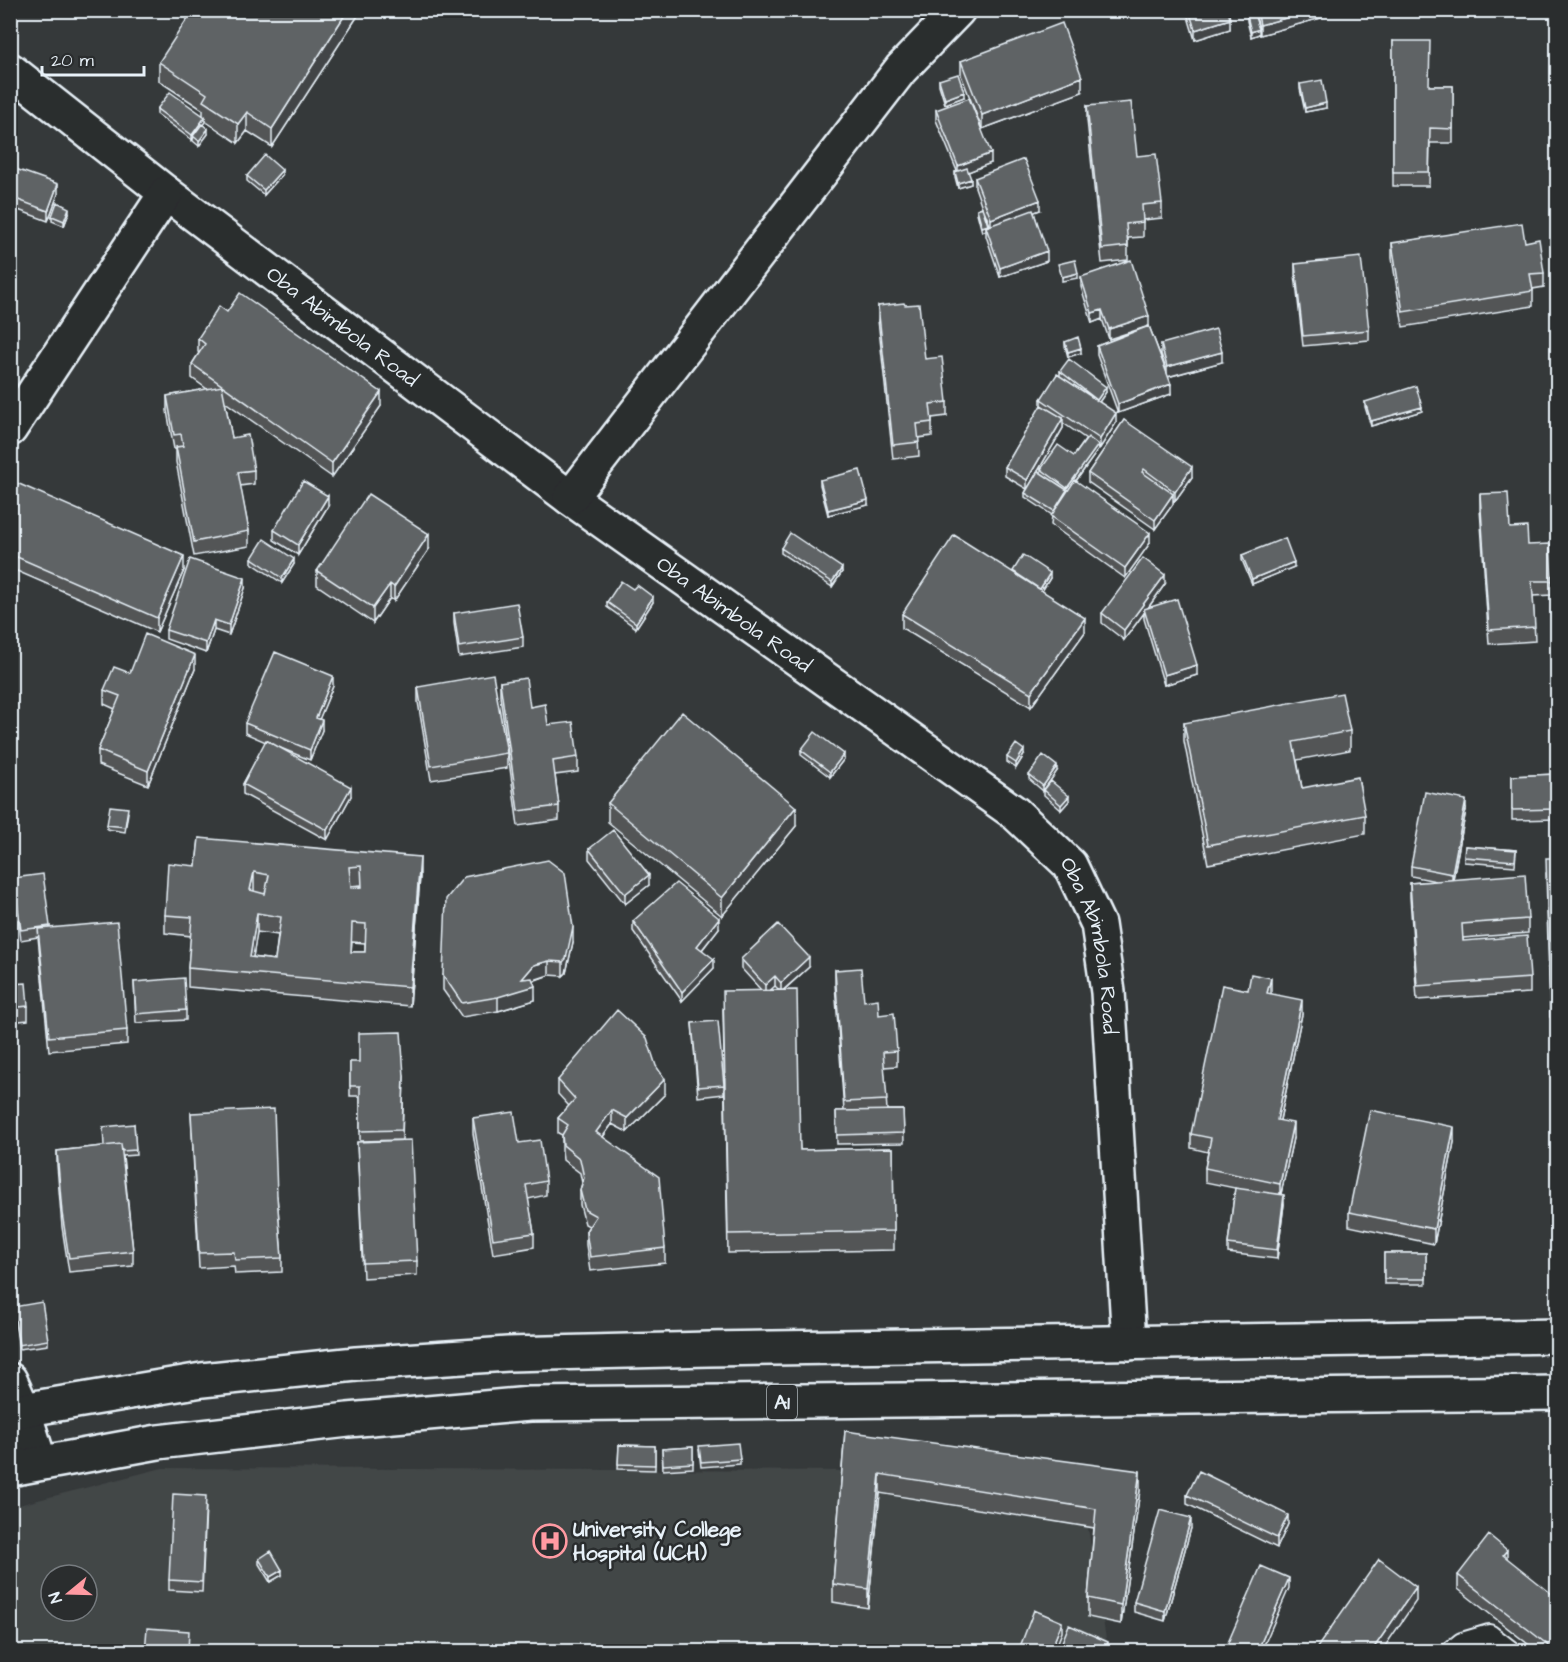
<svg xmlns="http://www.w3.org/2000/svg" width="1568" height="1662" font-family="'Architects Daughter',sans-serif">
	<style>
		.built { fill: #424647; fill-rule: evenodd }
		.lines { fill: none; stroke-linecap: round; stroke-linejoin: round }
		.lane-casing { stroke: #e8f1f8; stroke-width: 24 }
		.street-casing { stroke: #e8f1f8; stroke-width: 38 }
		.highway-casing { stroke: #e8f1f8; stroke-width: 38 }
		.lane { stroke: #2a2d2e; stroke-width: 20 }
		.street { stroke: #2a2d2e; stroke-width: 33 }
		.highway { stroke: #2a2d2e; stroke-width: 33 }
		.wall { fill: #525557; stroke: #e8f1f8; stroke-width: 1.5; fill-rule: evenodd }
		.shaded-wall { fill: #424547; stroke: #e8f1f8; stroke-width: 1.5 }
		.building { fill: #5f6365; stroke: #e8f1f8; stroke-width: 1.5; fill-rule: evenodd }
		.labels { text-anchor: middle; stroke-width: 5; stroke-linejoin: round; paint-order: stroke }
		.shield { fill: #2a2d2e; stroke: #afb6bb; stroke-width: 1.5 }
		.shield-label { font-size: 20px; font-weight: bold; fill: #e8f1f8 }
		.street-label { font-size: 21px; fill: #e8f1f8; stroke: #2a2d2e }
		.poi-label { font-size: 21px; font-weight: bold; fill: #e8f1f8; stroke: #2a2d2e; text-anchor: start }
	</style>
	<rect width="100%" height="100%" fill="#35393a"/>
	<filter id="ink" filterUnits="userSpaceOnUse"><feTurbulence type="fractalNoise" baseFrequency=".0167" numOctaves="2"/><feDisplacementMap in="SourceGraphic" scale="12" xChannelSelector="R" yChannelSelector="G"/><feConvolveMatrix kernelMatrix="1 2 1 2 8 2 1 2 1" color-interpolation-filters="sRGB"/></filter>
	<g filter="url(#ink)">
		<!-- built -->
		<path class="built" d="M162,1468L1079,1472L1108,1651L11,1652V1507ZM51,1575H87V1611H51Z"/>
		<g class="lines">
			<defs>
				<path id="lane" d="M1451,1652L1462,1643L1489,1635L1511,1652"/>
				<g id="street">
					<path id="s1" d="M10,70L166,193L570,498L1015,813L1070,865L1098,924L1108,992L1129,1343"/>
					<path d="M10,429L166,193"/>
					<path d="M570,498L901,69L958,10"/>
					<path d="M10,1380L23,1409L40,1463"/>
				</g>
				<path id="highway" d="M10,1412L202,1380L356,1364L508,1354L709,1349L1558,1336
					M10,1469L158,1442L348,1420L530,1404L1558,1393"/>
			</defs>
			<!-- lane casing -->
			<use href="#lane" class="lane-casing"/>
			<!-- street casing -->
			<use href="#street" class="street-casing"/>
			<!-- highway casing -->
			<use href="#highway" class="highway-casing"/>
			<!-- lane -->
			<use href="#lane" class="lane"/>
			<!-- street -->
			<use href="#street" class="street"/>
			<!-- highway -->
			<use href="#highway" class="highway"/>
		</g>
		<!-- wall -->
		<path class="wall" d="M359,10V14L272,147L247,131L238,143L205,121L203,124L208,134L199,146L193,141V137L192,140L157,114V109L203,116V110L159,81V62Z
			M1186,10H1228L1230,29L1195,40Z
			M1254,10H1321V18L1260,35L1259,29V34L1251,37L1247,21V16L1259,28Z
			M1393,41L1429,86H1453V143H1430L1429,186H1393Z
			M961,61L1082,92L982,129L961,75Z
			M939,80L964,97L945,104L939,85Z
			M1300,84L1326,108L1305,112L1300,89Z
			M1087,106L1137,156L1162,203V218L1143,220V237L1128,238V260L1102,263L1087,120Z
			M936,110L991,163L968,172L971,184L958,188L955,177V172L957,171L936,120Z
			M10,167L58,194L48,221L10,207Z
			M282,175L264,195L247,181V176Z
			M975,178L1040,210L1034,212L1047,261L1000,277L986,236V230L982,232L977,213V209L982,207L975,187ZM984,210L990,225L988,226Z
			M69,213L64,226L52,221V216Z
			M1525,242L1544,273V287L1533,289V306L1403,327L1392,258V243Z
			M1295,264L1369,330V340L1303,346L1295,274Z
			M1081,277L1149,326L1166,370L1161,354V344L1222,362L1168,377L1171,394L1118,413L1097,355V346L1145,327L1109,339L1102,319L1092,323L1081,287Z
			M878,306L925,359L947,402V416L932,418V436L918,438L919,456L893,459L878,320Z
			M227,312L381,406L332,477L225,402L232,438L254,470V484L240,486L249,531V546L194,556L176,462V449H174L167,411V396L207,389L192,378V364L199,353L198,352V338Z
			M1065,342L1081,353L1068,357L1065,346Z
			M1060,371L1106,392L1099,402L1116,423L1100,448L1098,447V450L1076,481L1150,543L1125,578L1051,525L1052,515L1025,497V493L1027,489L1005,476V467L1041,406V399L1060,375ZM1063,423L1086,439L1074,456L1041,469V473L1032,481L1063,428Z
			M1365,402L1422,411L1371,426L1365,407Z
			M1124,420L1192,477L1175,501L1173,500V504L1155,529L1088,482V473Z
			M10,480L184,570L157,632L10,568Z
			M820,480L868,505L828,515L820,485Z
			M1480,494L1510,528L1528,545L1552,581V595L1533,596L1535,641L1489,644L1480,509Z
			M328,506L298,555L274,540V530Z
			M781,548L842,572L832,587L781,553Z
			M429,549L394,601L390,598L373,623L317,585V571Z
			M1242,555L1294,567L1252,584L1242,560Z
			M252,558L294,564L282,583L252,563Z
			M1013,572L1050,578L1042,591L1085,632L1031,707L902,628V614Z
			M1165,584L1148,608L1197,675L1164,685L1144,619V613L1124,640L1102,623V613Z
			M245,588L229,635L214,630L206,653L166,639V630Z
			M633,589L653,602L636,628L607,607V602Z
			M454,613L523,637V647L459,657L454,623Z
			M195,669L148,785L98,765V750L115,709L104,704V690L130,673Z
			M500,682L530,707L578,757V772L555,775L559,806V820L518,826L500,696Z
			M333,686L319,719L322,730L310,760L278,747L351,796L327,840L243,794V784L266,742L245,733V723Z
			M418,687L507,753V768L431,780L418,702Z
			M1184,723L1350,731V750L1297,760L1302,788L1365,815V834L1208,864L1184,741Z
			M801,750L844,759L830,777L801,755Z
			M1024,755L1016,768L1007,762V757Z
			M1057,771L1043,791L1029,779V775Z
			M1557,774V819L1512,820V776Z
			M1044,790L1069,801L1061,810L1044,795Z
			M608,803L796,826L722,916L608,822Z
			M1466,810L1453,879L1528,919V933L1463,938V941L1530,978V993L1417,1000L1410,897V883L1436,881L1411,876V866Z
			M128,813L125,832L107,829V825Z
			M199,838L420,876L410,1006L188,987V968L191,936L165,933V915L196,866ZM361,885V887L351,888V886ZM257,932L278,935L275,960L253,957ZM352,942L365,943V952H351Z
			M1465,846L1516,850L1515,866L1464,862Z
			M589,849L649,885L625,904L589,859Z
			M1557,858V1017H1550L1546,873Z
			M14,878L50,926V928L127,1030V1044L49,1051L38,937L21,940L14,887Z
			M633,921L719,928L702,950L714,968L682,1001L633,931Z
			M10,933L14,965V980H10Z
			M573,942L566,973L563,976L549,975L533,981L535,1000L498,1011L462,1017L443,990V975Z
			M741,959L809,967L784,990L800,1150L893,1148L894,1250L728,1253L723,1009L761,990L741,968ZM775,986L779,990H770Z
			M835,970L879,1015L897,1051V1066L884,1067L887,1110H903L904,1143L837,1144L836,1111H844L835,984Z
			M134,982L186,1010V1020L136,1023Z
			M10,984L28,1006V1020L10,1022Z
			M1248,990L1270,993L1302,1014L1280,1120L1293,1138L1281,1194L1284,1204L1277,1259L1228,1253V1244L1235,1188L1205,1182V1168L1208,1152L1191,1148V1134Z
			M692,1023L724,1085V1094L698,1097Z
			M350,1062L404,1076L402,1140L360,1141V1096H350Z
			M558,1080L665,1094L627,1132L612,1124L603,1137L665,1248V1263L590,1271L586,1245V1231L589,1226L585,1224L580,1205V1190L582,1183L580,1173L563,1160L562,1150V1135L558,1133V1118L569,1106L558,1094Z
			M191,1113L277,1196L282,1258V1272L235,1274L234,1266L199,1268Z
			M473,1118L519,1143L546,1181V1195L528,1199L534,1233V1247L493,1254L473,1133Z
			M134,1124L136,1155L123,1156L133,1251V1266L69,1272L62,1227L57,1165V1151L104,1146Z
			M357,1142L417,1261V1275L363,1278Z
			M1454,1142L1434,1244L1349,1226V1212Z
			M1384,1253H1426V1284H1384Z
			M13,1307L48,1340V1345L19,1349Z
			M845,1431L1140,1490L1121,1624L1088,1617V1598L1094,1528L880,1493L868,1608L833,1602V1584Z
			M619,1445L655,1446V1470L618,1469Z
			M693,1447V1468L663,1470L662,1449Z
			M699,1450L740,1459V1464L701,1467Z
			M1187,1495L1288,1524L1277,1548L1187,1504Z
			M206,1506L202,1592L169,1590V1580Z
			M1191,1528L1165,1621L1134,1612V1602Z
			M1507,1558L1557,1652H1538L1458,1589V1575Z
			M259,1559L282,1575L270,1582L259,1564Z"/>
		<!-- shaded-wall -->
		<path class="shaded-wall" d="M348,10H359V14L272,147V129Z
			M1315,10H1321V18L1260,35V25Z
			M1230,19V29L1195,40V30Z
			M1259,29V34L1251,37V32Z
			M1082,77V92L982,129V115Z
			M964,92V97L945,104V99Z
			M1326,103V108L1305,112V108Z
			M247,112V131L238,143V124Z
			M205,117V122L192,140V135Z
			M208,129V134L199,146V141Z
			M991,153V163L958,176V166Z
			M282,170V175L264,195V190Z
			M971,179V184L958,188V183Z
			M58,184V194L48,221V211Z
			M1040,200V210L991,229V219Z
			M69,208V213L64,226V221Z
			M988,225V230L986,227V230L982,232V227Z
			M1047,251V261L1000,277V268Z
			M1078,273V278L1062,281V277Z
			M1102,310V319L1092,323V313Z
			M1149,316V326L1109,339V329Z
			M1081,348V353L1068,357V352Z
			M1222,352V362L1167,377V367Z
			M1171,384V394L1118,413V404Z
			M1106,387V392L1097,405V400Z
			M381,392V406L332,477V463Z
			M1422,407V411L1371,426V421Z
			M1116,413V423L1100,448V439Z
			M1063,418V428L1027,490V480Z
			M1098,445V450L1067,493V488Z
			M1192,467V477L1175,501V492Z
			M1173,494V504L1155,529V520Z
			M328,496V506L298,555V545Z
			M868,500V505L828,515V510Z
			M1150,533V543L1125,578V568Z
			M429,534V549L394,601V587Z
			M184,556V570L157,632V618Z
			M294,559V564L282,583V578Z
			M1294,562V567L1252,584V579Z
			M842,568V572L832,587V582Z
			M1050,573V578L1040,594V589Z
			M1165,575V584L1145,612L1144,609V613L1124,640V630Z
			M245,578V588L229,635V625Z
			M390,584V598L373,623V608Z
			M653,597V602L636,628V623Z
			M1085,618V632L1031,707V693Z
			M214,620V630L206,653V643Z
			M195,655V669L148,785V771Z
			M1197,665V675L1164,685V675Z
			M333,676V686L316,727V718Z
			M322,720V730L310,760V750Z
			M1024,750V755L1016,768V763Z
			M844,754V759L830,777V772Z
			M1057,766V771L1043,791V786Z
			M351,787V796L327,840V830Z
			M1069,796V801L1061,810V805Z
			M1466,800V810L1452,884V874Z
			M796,807V826L722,916V898Z
			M420,857V876L410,1006V987Z
			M254,872V891L250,890Z
			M649,875V885L625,904V894Z
			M257,913V932L250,975V957Z
			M719,918V928L697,956V946Z
			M573,927V942L566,973L563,976V962Z
			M809,957V967L781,992V983Z
			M714,959V968L682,1001V992Z
			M549,961V975L534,980L527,988L535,986V1000L498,1011V997L522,979L534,965Z
			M775,976V986L765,995V985Z
			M1271,978V993L1267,1007V993Z
			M1302,1000V1014L1277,1134V1120Z
			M665,1079V1094L627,1132V1118Z
			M612,1110V1124L596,1146V1132Z
			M1293,1123V1138L1280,1198V1184Z
			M1454,1127V1142L1434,1244V1229Z
			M1284,1195V1204L1277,1259V1250Z
			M1140,1471V1490L1121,1624V1605Z
			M880,1474V1493L868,1608V1589Z
			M1288,1515V1524L1277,1548V1538Z
			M1191,1518V1528L1165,1621V1611Z
			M1507,1550V1564L1503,1555Z
			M282,1570V1575L270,1582V1577Z
			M1289,1578V1588L1261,1652H1257Z
			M1416,1587V1601L1381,1652H1371Z
			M1062,1622V1632L1054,1652H1050Z
			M1108,1642V1651L1104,1652Z"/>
		<!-- building -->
		<path class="building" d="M193,10H348L272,129L247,112L238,124L203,101L207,94L159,62Z
			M1189,10H1228L1230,19L1195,30Z
			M1257,10H1315L1260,25Z
			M1254,14L1259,29L1251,32L1247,16Z
			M1062,23L1082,77L982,115L961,61Z
			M1393,41H1430L1429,86H1453V129L1430,128L1429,172H1393Z
			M958,74L964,92L945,99L939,80Z
			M1322,80L1326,103L1305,108L1300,84Z
			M170,92L205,117L192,135L157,109Z
			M969,98L991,153L958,166L936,110Z
			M1131,102L1137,156L1156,154L1162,203L1142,205L1143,222L1126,224L1128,246L1102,249L1087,106Z
			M202,124L208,129L199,141L193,136Z
			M265,155L282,170L264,190L247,176Z
			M1024,159L1040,200L991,219L975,178Z
			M10,167L58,184L48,211L10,197Z
			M967,168L971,179L958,183L955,172Z
			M57,202L69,208L64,221L52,216Z
			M982,207L988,225L982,227L977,209Z
			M1033,210L1047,251L1000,268L986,227Z
			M1522,223L1525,242L1539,239L1544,273L1530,274L1533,291L1403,312L1392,243Z
			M1361,257L1369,330L1303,336L1295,264Z
			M1075,260L1078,273L1062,277L1058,264Z
			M1131,260L1149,316L1109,329L1102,310L1092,313L1081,277Z
			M240,293L381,392L332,463L192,364L205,344L198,338L219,306L227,312Z
			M904,303L905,305L919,304L925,359L942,357L947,402L930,404L932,422L917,424L919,442L893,445L878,306Z
			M1149,326L1171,384L1118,404L1097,346Z
			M1216,329L1222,352L1167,367L1161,344Z
			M1078,337L1081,348L1068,352L1065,342Z
			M1069,359L1106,387L1097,400L1060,371Z
			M1057,374L1116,413L1100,439L1041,399Z
			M222,386L232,438L248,435L254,470L238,472L249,531L194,542L176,447L183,446L181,434L174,435L167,396Z
			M1416,386L1422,407L1371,421L1365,402Z
			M1041,405L1063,418L1027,480L1005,467Z
			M1124,420L1192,467L1175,492L1144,469L1142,472L1173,494L1155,520L1088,473Z
			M1088,437L1098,445L1067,488L1041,469L1058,445L1074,456Z
			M860,470L868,500L828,510L820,480Z
			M1038,471L1067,490L1054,511L1025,493Z
			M10,480L184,556L157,618L10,554Z
			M1075,480L1150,533L1125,568L1051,516Z
			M303,481L328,496L298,545L274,530Z
			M1508,493L1510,528L1527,527L1528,545L1550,544L1552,581H1532L1535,627L1489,630L1480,494Z
			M368,494L429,534L394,587L390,584L373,608L317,571Z
			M790,533L842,568L832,582L781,548Z
			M954,535L1085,618L1031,693L902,614Z
			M1285,538L1294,562L1252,579L1242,555Z
			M264,539L294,559L282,578L252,558Z
			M1023,555L1050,573L1040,589L1013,571Z
			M1143,558L1165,575L1124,630L1102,613Z
			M190,559L245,578L229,625L214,620L206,643L166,630Z
			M621,581L633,589L637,585L653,597L636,623L607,602Z
			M1177,599L1197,665L1164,675L1144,609Z
			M517,603L523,637L459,647L454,613Z
			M145,634L195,655L148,771L98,750L120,696L104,690L114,667L130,673Z
			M275,652L333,676L316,718L322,720L310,750L245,723Z
			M493,674L507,753L431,766L418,687Z
			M526,678L530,707L545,704L548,725L573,722L578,757L553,761L559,806L518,811L500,682Z
			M1342,693L1350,731L1293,742L1302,788L1358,777L1365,815L1208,845L1184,723Z
			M682,712L796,807L722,898L608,803Z
			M815,732L844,754L830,772L801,750Z
			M266,740L351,787L327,830L243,784Z
			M1016,744L1024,750L1016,763L1007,757Z
			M1043,755L1057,766L1043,786L1029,775Z
			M1557,774V809L1512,810V776Z
			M1051,781L1069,796L1061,805L1044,790Z
			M1425,792L1466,800L1452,874L1411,866Z
			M110,806L128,808L125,827L107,825Z
			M613,830L649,875L625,894L589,849Z
			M199,838L420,857L410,987L188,968L192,917L165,915L168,863L196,866ZM361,866L362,887L351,888L349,867ZM254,872L269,875L265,894L250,890ZM257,913L281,917L275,960L250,957ZM352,923L366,924L365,952H351Z
			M1465,846L1516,850L1515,861L1464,857Z
			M1546,858H1557V1003H1550Z
			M548,860L565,873L573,927L566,959L563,962L549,961L534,965L522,979L532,978L535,986L498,997L462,1003L443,975L446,899L464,877Z
			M43,874L50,926L21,930L14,878Z
			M1525,874L1528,919L1462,924L1463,941L1527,936L1530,978L1417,986L1410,883Z
			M676,883L719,918L697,946L714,959L682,992L633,921Z
			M117,922L127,1030L49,1037L38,929Z
			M778,924L809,957L781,983L775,976L765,985L741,959Z
			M10,933L14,965L10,966Z
			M861,968L864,1001L878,999L879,1015L894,1013L897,1051L883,1052L887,1100L844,1102L835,970Z
			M1251,974L1271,978L1267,993L1302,1000L1277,1120L1293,1123L1280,1184L1205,1168L1211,1138L1191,1134L1222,985L1248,990Z
			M184,978L186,1010L136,1014L134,982Z
			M26,983L28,1006L10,1008V984Z
			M797,990L800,1150L893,1148L894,1231L728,1234L723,991Z
			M617,1010L647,1038L656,1066L665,1079L627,1118L612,1110L596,1132L659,1177L665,1248L590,1257L586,1231L596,1216L585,1210L580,1190L584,1178L580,1159L563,1145L562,1135L568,1125L558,1118L575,1099L558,1080Z
			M1557,1020V1031L1555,1021Z
			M718,1021L724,1085L698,1087L692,1023Z
			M401,1032L404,1076L402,1130L360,1131V1086H350V1062H359V1033Z
			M274,1109L277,1196L282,1258L235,1260L234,1252L199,1253L191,1113Z
			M903,1110L904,1133L837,1135L836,1111Z
			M1370,1110L1454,1127L1434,1229L1349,1212Z
			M514,1112L519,1143L540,1140L546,1181L526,1185L534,1233L493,1239L473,1118Z
			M134,1124L136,1150L122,1151L121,1144L104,1146L103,1127Z
			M411,1140L417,1261L363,1263L357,1142Z
			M121,1144L133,1251L69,1258L62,1213L57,1151Z
			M1235,1188L1284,1195L1277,1250L1228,1244Z
			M1384,1253H1426V1279H1384Z
			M42,1302L48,1340L19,1345L13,1307Z
			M845,1431L1140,1471L1121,1605L1088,1598L1096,1509L880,1474L868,1589L833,1584Z
			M738,1443L740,1459L701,1462L699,1446Z
			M619,1445L655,1446V1465L618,1464Z
			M693,1447V1463L663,1465L662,1449Z
			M1199,1471L1288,1515L1277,1538L1187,1495Z
			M173,1494L206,1496L202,1582L169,1580Z
			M1160,1510L1191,1518L1165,1611L1134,1602Z
			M1489,1535L1507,1550L1503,1555L1557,1598V1652L1458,1575Z
			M271,1551L282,1570L270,1577L259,1559Z
			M1379,1559L1416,1587L1371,1652H1314Z
			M1261,1566L1289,1578L1257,1652H1224Z
			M1034,1610L1062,1622L1050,1652H1018Z
			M1069,1625L1108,1642L1104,1652H1058Z
			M147,1628L189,1631L188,1652H145Z
			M1133,1647L1141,1652H1131Z"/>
	</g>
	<!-- icons -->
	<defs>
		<symbol id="hospital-ring" viewBox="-11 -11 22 22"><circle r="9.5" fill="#2a2d2e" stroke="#ff9aa2" stroke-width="1.5"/><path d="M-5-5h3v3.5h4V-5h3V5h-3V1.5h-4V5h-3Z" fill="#ff9aa2"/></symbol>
	</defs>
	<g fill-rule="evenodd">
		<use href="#hospital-ring" x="531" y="1522" width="38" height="38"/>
	</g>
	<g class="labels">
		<!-- shield labels -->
		<rect class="shield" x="767" y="1385" width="30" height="34" rx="4.5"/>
		<g class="shield-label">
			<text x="782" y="1409">A1</text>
		</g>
		<!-- street labels -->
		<g class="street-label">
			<text dy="7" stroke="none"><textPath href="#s1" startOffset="420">Oba Abimbola Road</textPath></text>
			<text dy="7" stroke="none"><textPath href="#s1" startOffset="906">Oba Abimbola Road</textPath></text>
			<text dy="7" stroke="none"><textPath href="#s1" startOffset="1410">Oba Abimbola Road</textPath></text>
		</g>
		<!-- poi labels -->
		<g class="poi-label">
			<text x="573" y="1536">University College<tspan x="573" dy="24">Hospital (UCH)</tspan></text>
		</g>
	</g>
	<!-- margin -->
	<rect width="1568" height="1662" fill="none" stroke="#2a2d2e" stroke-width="36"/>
	<rect x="18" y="18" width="1532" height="1626" fill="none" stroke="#e8f1f8" stroke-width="2" filter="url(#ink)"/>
	<!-- north arrow -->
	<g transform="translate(69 1593) rotate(251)"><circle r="28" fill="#2a2d2e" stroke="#767b7f" stroke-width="1.5"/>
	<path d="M0-4.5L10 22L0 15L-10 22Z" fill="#ff9aa2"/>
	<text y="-9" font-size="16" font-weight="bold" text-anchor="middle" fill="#e8f1f8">N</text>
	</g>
	<!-- scale -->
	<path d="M42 66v9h102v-9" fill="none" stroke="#e8f1f8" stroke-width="3"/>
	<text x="51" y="66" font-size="18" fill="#e8f1f8" stroke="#2a2d2e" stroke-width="4.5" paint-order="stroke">20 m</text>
</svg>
